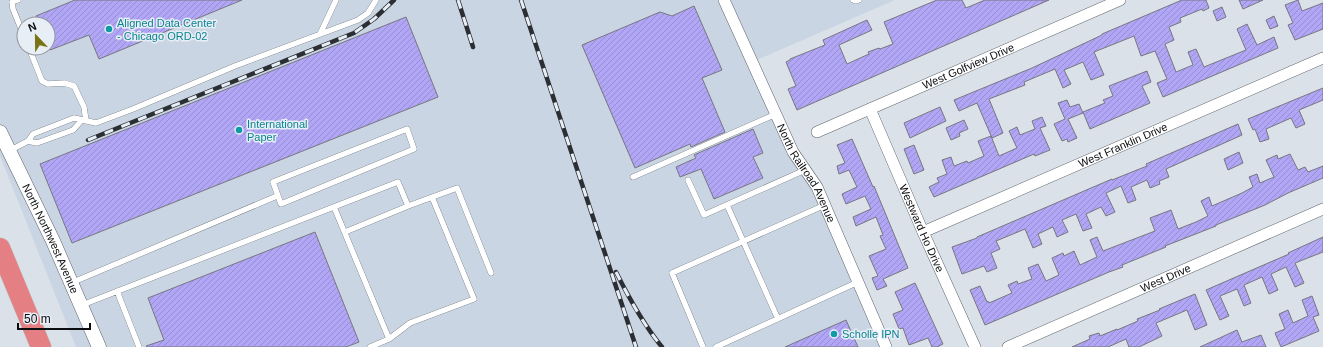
<svg xmlns="http://www.w3.org/2000/svg" width="1323" height="347" font-family="Arial,sans-serif">
	<style>
		.built { fill: #cad5e3; fill-rule: evenodd }
		.building { fill: url(#building-hatch); stroke: #77767f }
		.lines { fill: none; stroke-linecap: round; stroke-linejoin: round }
		.service-casing { stroke: #5e646a; stroke-width: 6 }
		.minor-casing { stroke: #5e646a; stroke-width: 12 }
		.tertiary-casing { stroke: #5e646a; stroke-width: 15 }
		.motorway-casing { stroke: #c0c0c1; stroke-width: 21 }
		.service { stroke: #fff; stroke-width: 5.5 }
		.minor { stroke: #fff; stroke-width: 11 }
		.tertiary { stroke: #fff; stroke-width: 14 }
		.motorway { stroke: #e47f84; stroke-width: 20 }
		.rail-casing { stroke: #2b2e32; stroke-width: 4.5 }
		.rail { stroke: #e8eef6; stroke-width: 3; stroke-dasharray: 9; stroke-linecap: butt }
		.culture-dot { fill: #0f9aa8; stroke: #e8eef6; stroke-width: 1.5 }
		.labels { text-anchor: middle; stroke-width: 3; stroke-linejoin: round; paint-order: stroke }
		.culture-label { font-size: 11px; fill: #0d838f; stroke: #e8eef6; text-anchor: start }
		.street-label { font-size: 11px; fill: #0b0d10; stroke: #e8eef6 }
	</style>
	<defs>
		<pattern id="building-hatch" width="6" height="6" patternUnits="userSpaceOnUse"><rect width="6" height="6" fill="#b1a6f5"/><path d="M-1 1l2-2M0 6l6-6M5 7l2-2" fill="none" stroke="#978ed1"/></pattern>
	</defs>
	<rect width="100%" height="100%" fill="#dbe1e9"/>
	<!-- built -->
	<path class="built" d="M0,0H895L752,62L817,187L886,347H76L0,156ZM24,24H48V48H24Z"/>
	<!-- building -->
	<path class="building" d="M75,0H242L99,59L89,35L50,50L48,46V24H39L36,16Z
		M937,0H962L966,8L985,0H1049L797,110L788,89L796,86L786,62L790,60V59L825,45L823,40L867,20L872,30L839,45L847,64L869,54L868,52L879,48L880,49L893,44L884,22Z
		M1182,0H1206L1209,8L1203,11L1202,9L1180,18L1181,22L1169,27L1174,40L1165,44L1176,72L1193,65L1188,52L1196,49L1204,67L1246,50L1237,29L1247,24L1257,45L1274,37L1278,48L1163,97L1157,83L1167,79L1155,51L1141,56L1134,36L1094,52L1104,75L1091,80L1083,62L1064,70L1071,84L1063,88L1055,69L1024,82L1025,85L989,99L1003,133L992,138L977,103L959,111L954,100L1032,68L1102,35V34Z
		M1239,0H1263L1243,9Z
		M1298,0L1302,11L1323,3V29L1295,40L1288,25L1293,23L1285,5Z
		M694,6L722,70L702,78L725,132L691,147L690,144L635,168L582,45L660,12L672,16Z
		M1222,7L1226,17L1217,21L1213,11Z
		M1274,16L1278,26L1270,29L1266,20Z
		M406,17L438,97L72,243L40,164Z
		M1147,71L1151,82L1142,86L1150,103L1090,129L1083,112L1105,103L1103,100L1113,96L1109,86Z
		M1323,88V100L1299,110L1305,124L1296,128L1291,118L1266,129L1269,139L1260,142L1255,129L1253,130L1248,119Z
		M1067,100L1070,107L1079,104L1083,113L1068,119L1077,138L1068,142L1067,139L1062,141L1054,124L1065,119L1058,103Z
		M940,107L946,121L910,138L904,123Z
		M1042,117L1046,126L1040,128L1050,150L1035,156L1034,154L934,197L929,187L939,182L937,178L947,174L942,160L951,157L954,166L967,161L968,163L984,156L978,141L991,136L999,156L1017,148L1009,131L1017,127L1020,135L1035,129L1032,121Z
		M964,120L968,129L959,133L960,136L951,140L946,128Z
		M1238,124L1242,135L1166,169L1169,177L1159,181L1160,184L1150,188L1147,180L1131,187L1136,200L1128,203L1121,186L1106,193L1115,212L1106,216L1101,207L1086,214L1092,228L1083,231L1076,214L1062,220L1068,232L1057,237L1053,227L1038,234L1042,244L1033,248L1025,229L996,241L1000,249L991,253L997,268L987,272L984,266L962,274L952,247L977,238V237L1112,179V180L1147,166L1146,164Z
		M753,129L763,153L753,157L763,178L714,199L701,169L680,177L676,167L696,158L694,155Z
		M852,139L873,187L874,186L908,268L883,279L887,286L877,290L872,278L878,276L869,256L886,249L880,236L883,235L876,217L856,226L853,217L871,209L865,196L846,204L842,194L857,187L849,170L839,174L837,166L845,163L837,145Z
		M914,145L924,170L914,174L904,149Z
		M1239,152L1243,163L1228,170L1224,159Z
		M1290,154L1298,170L1305,167L1308,172L1323,166V178L1288,193L1265,205L1216,225V226L1165,246L1166,247L1122,265L1123,267L1109,272L985,325L970,290L980,286L987,302L988,301L989,303L1012,293L1008,285L1017,281L1018,284L1032,279L1028,268L1038,264L1046,281L1059,275L1052,258L1063,253L1064,256L1074,251L1080,265L1097,257L1090,240L1097,237L1103,251L1155,231L1150,218L1171,210L1178,229L1196,222L1208,216L1201,201L1209,197L1212,206L1242,193L1253,187L1249,177L1257,174L1260,183L1274,177L1266,160L1277,155L1278,159Z
		M315,232L359,342L346,347H147L146,346L164,340L148,298Z
		M1323,237V252L1295,263L1304,283L1295,287L1286,267L1271,274L1278,290L1269,294L1262,277L1244,285L1251,303L1244,306L1237,289L1220,296L1229,316L1220,320L1206,290L1289,254L1288,253Z
		M915,283L943,344L937,347H932L928,338L909,345L903,328L899,329L893,314L903,310L895,292Z
		M1195,294L1207,325L1195,330L1187,310L1156,323L1162,336L1139,347H1129L1126,339L1108,347H1072L1090,339L1089,336L1099,333L1100,336L1117,329V330L1138,321L1137,319L1160,310L1159,309Z
		M1312,296L1319,315L1313,317L1319,331L1281,347L1275,333L1285,329L1279,314L1288,310L1293,323L1308,316L1302,300Z
		M846,320L858,347H785Z
		M1237,330L1242,342L1261,335L1266,347H1200Z"/>
	<g class="lines">
		<defs>
			<path id="service" d="M18,0L12,2L13,9L24,36
				M853,0L856,1L859,0
				M320,34L336,0
				M29,48L42,81L48,84L64,83L74,86L84,107L86,121
				M407,129L414,149L281,204L273,182Z
				M28,141L37,143L73,130L82,120
				M9,151L28,141L33,134L74,118L96,123L133,109L235,66L358,20L368,13L376,0
				M633,177L776,114
				M688,180L704,215L805,170
				M727,205L778,319
				M334,207L389,339L370,347
				M345,232L408,206
				M71,283L277,196
				M117,291L139,347
				M82,305L398,182L408,206L457,188L491,273
				M389,339L410,323L474,299L432,197
				M703,347L672,273L825,205
				M716,347L858,282"/>
			<g id="minor">
				<path id="s1" d="M724,0L793,152L817,187L886,347"/>
				<path id="s2" d="M870,109L923,232L975,347"/>
				<path id="s3" d="M817,132L1120,0"/>
				<path id="s4" d="M923,232L1323,58"/>
				<path id="s5" d="M1008,347L1323,209"/>
			</g>
			<g id="tertiary">
				<path id="s6" d="M0,132L53,241L99,347"/>
			</g>
			<path id="motorway" d="M0,248L41,347"/>
		</defs>
		<!-- service casing -->
		<use href="#service" class="service-casing"/>
		<!-- minor casing -->
		<use href="#minor" class="minor-casing"/>
		<!-- tertiary casing -->
		<use href="#tertiary" class="tertiary-casing"/>
		<!-- motorway casing -->
		<use href="#motorway" class="motorway-casing"/>
		<!-- service -->
		<use href="#service" class="service"/>
		<!-- minor -->
		<use href="#minor" class="minor"/>
		<!-- tertiary -->
		<use href="#tertiary" class="tertiary"/>
		<!-- motorway -->
		<use href="#motorway" class="motorway"/>
		<defs>
			<path id="rail" d="M458,0L473,47
				M521,0L636,347
				M88,140L354,33L374,19L394,0
				M616,272C629,298 643,324 662,347"/>
		</defs>
		<!-- rail casing -->
		<use href="#rail" class="rail-casing"/>
		<!-- rail -->
		<use href="#rail" class="rail"/>
	</g>
	<!-- markers -->
	<g class="culture-dot">
		<circle cx="109" cy="29" r="4"/>
		<circle cx="239" cy="130" r="4"/>
		<circle cx="834" cy="334" r="4"/>
	</g>
	<g class="labels">
		<!-- culture labels -->
		<g class="culture-label">
			<text x="117" y="27">Aligned Data Center<tspan x="117" dy="13">- Chicago ORD-02</tspan></text>
			<text x="247" y="128">International<tspan x="247" dy="13">Paper</tspan></text>
			<text x="842" y="338">Scholle IPN</text>
		</g>
		<!-- street labels -->
		<g class="street-label">
			<text dy="4" stroke="none"><textPath href="#s3" startOffset="165">West Golfview Drive</textPath></text>
			<text dy="4" stroke="none"><textPath href="#s4" startOffset="218">West Franklin Drive</textPath></text>
			<text dy="4" stroke="none"><textPath href="#s1" startOffset="192">North Railroad Avenue</textPath></text>
			<text dy="4" stroke="none"><textPath href="#s2" startOffset="130">Westward Ho Drive</textPath></text>
			<text dy="4" stroke="none"><textPath href="#s6" startOffset="118">North Northwest Avenue</textPath></text>
			<text dy="4" stroke="none"><textPath href="#s5" startOffset="172">West Drive</textPath></text>
		</g>
	</g>
	<!-- north arrow -->
	<g transform="translate(36 36) rotate(338)"><circle r="19" fill="#e8eef6" stroke="#90949a"/>
	<path d="M0-3L7 15L0 10L-7 15Z" fill="#797316"/>
	<text y="-6" font-size="11" font-weight="bold" text-anchor="middle" fill="#0b0d10">N</text>
	</g>
	<!-- scale -->
	<path d="M18 323v6h72v-6" fill="none" stroke="#0b0d10" stroke-width="2"/>
	<text x="24" y="323" font-size="12" fill="#0b0d10" stroke="#e8eef6" stroke-width="3" paint-order="stroke">50 m</text>
</svg>
